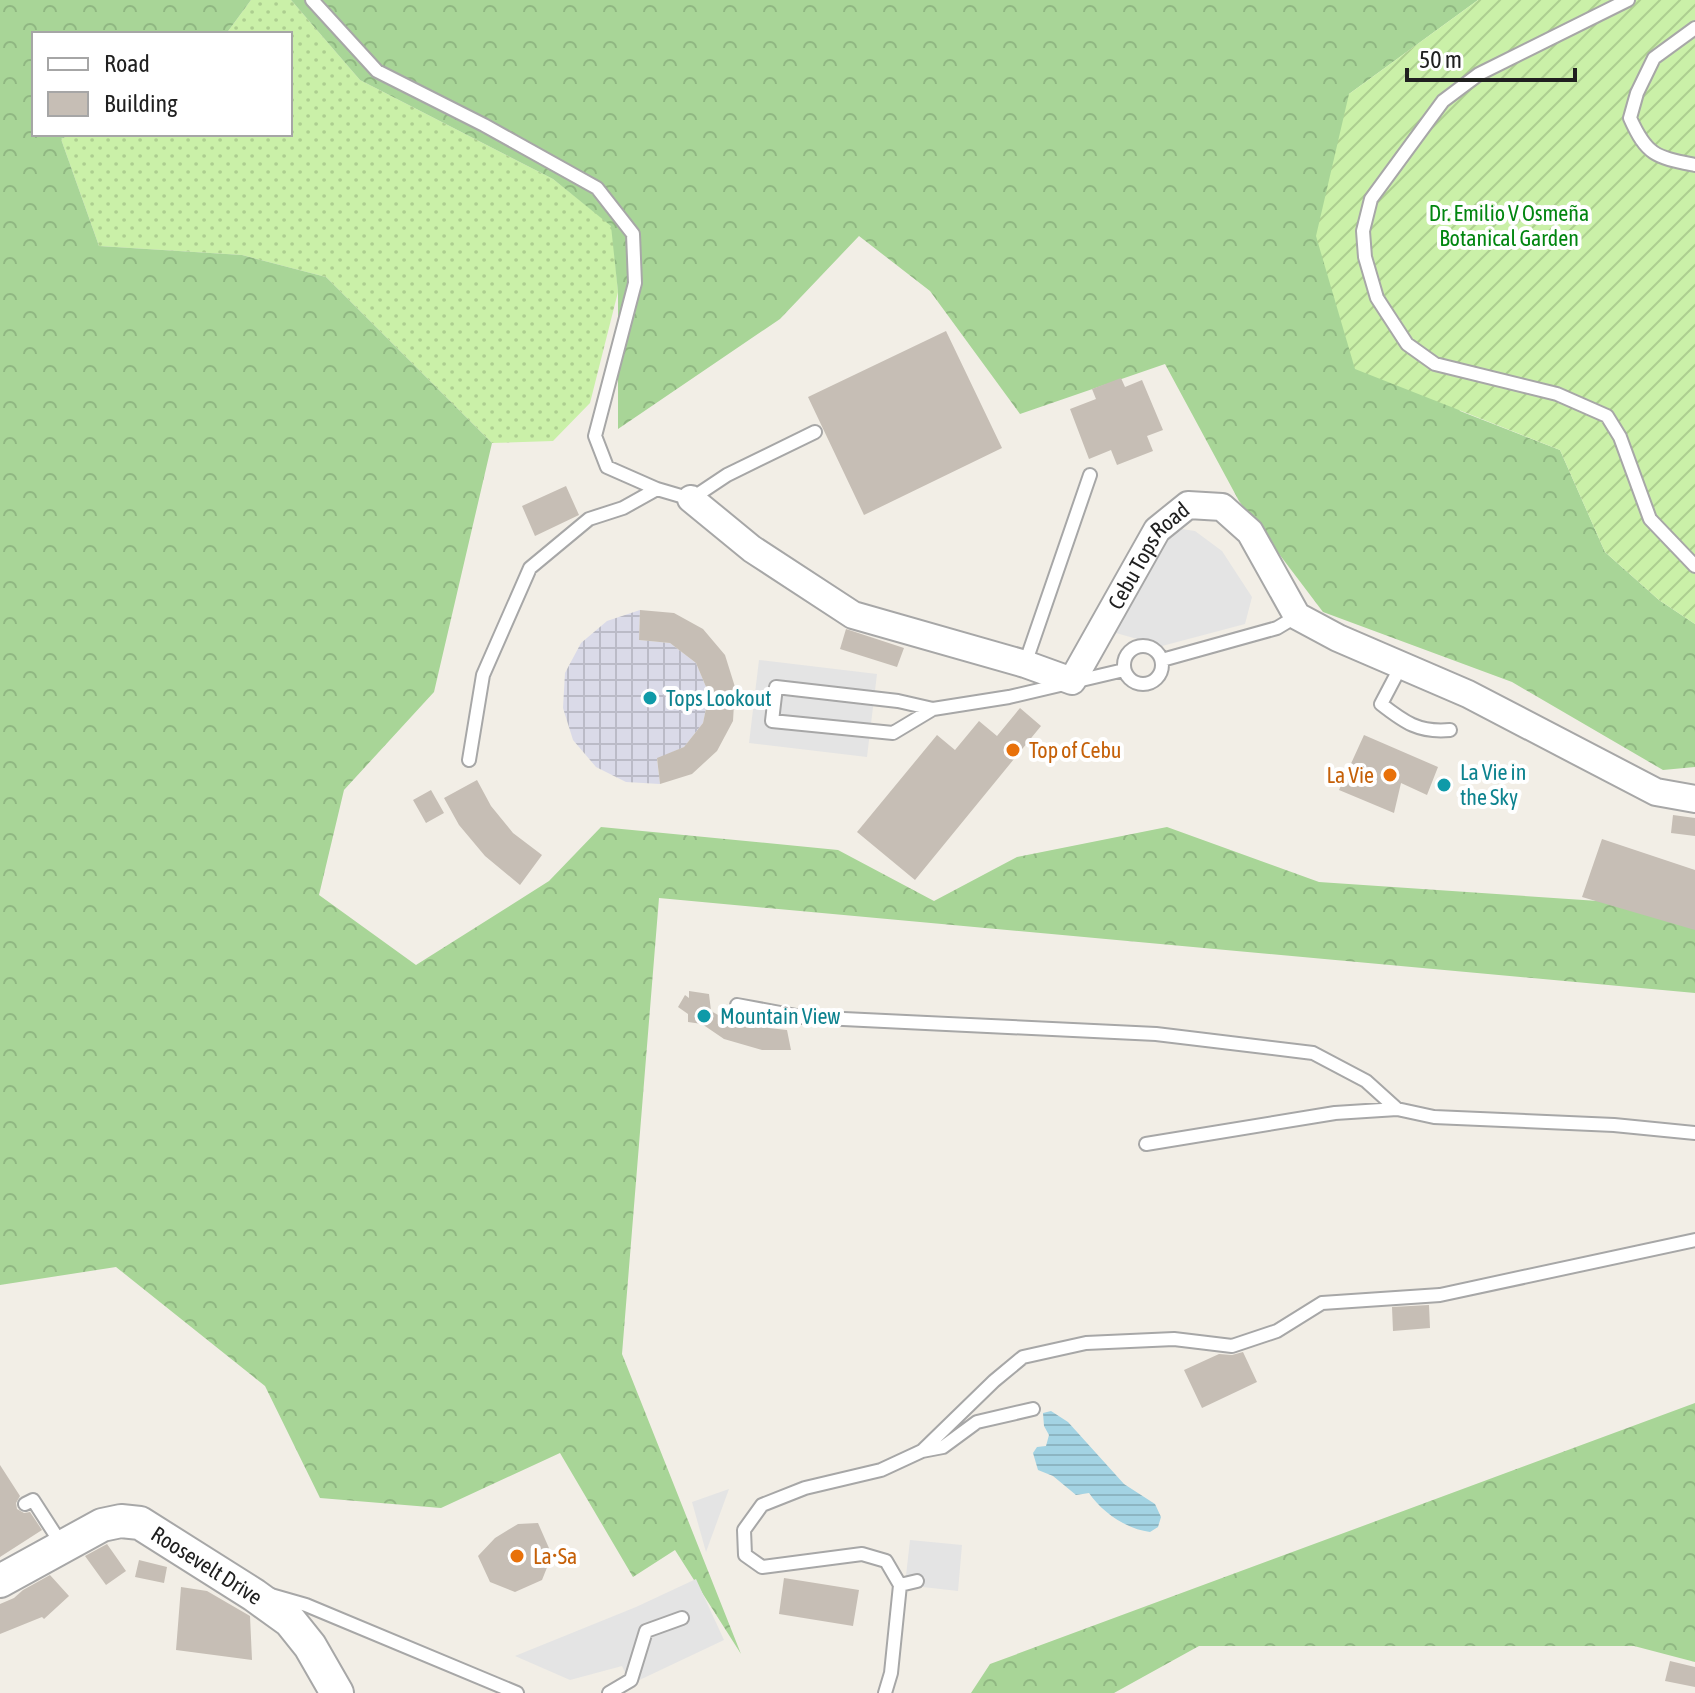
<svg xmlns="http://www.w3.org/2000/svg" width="1695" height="1693" font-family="'Asap Condensed',sans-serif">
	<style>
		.grass { fill: url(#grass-dots) }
		.forest { fill: url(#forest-crowns) }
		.garden { fill: url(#garden-furrows) }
		.parking { fill: #e4e4e4 }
		.plaza { fill: url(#plaza-grid) }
		.water { fill: url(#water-rules) }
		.building { fill: #c6beb5 }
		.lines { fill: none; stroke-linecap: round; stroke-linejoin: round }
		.service-casing { stroke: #a7a7a7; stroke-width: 16 }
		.minor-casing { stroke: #a7a7a7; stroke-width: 30 }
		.tertiary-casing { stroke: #a7a7a7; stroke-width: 36 }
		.service { stroke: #fff; stroke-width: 12 }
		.minor { stroke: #fff; stroke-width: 26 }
		.tertiary { stroke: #fff; stroke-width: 32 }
		.culture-dot { fill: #0f9aa8; stroke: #fff; stroke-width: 3 }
		.food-dot { fill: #e8710a; stroke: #fff; stroke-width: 3 }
		.labels { text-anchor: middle; stroke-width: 8; stroke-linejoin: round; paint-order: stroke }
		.park-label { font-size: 22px; fill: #028610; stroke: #fff }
		.street-label { font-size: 22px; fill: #202020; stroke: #fff }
		.culture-label { font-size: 22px; fill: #0d838f; stroke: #fff; text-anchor: start }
		.food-label { font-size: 22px; fill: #c56008; stroke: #fff; text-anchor: start }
	</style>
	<defs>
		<pattern id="grass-dots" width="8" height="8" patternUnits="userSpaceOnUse" patternTransform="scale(2)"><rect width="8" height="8" fill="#caf0a8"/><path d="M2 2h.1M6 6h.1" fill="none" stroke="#adce90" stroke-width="1.8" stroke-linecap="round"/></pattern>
		<pattern id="forest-crowns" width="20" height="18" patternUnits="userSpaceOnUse" patternTransform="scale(2)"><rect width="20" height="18" fill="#a8d597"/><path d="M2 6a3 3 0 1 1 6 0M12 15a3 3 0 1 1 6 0" fill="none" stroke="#90b782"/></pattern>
		<pattern id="garden-furrows" width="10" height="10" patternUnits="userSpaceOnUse" patternTransform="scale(2)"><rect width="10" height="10" fill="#caf0a8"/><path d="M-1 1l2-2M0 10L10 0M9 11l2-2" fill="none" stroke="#adce90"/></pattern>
		<pattern id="plaza-grid" width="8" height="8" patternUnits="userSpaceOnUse" patternTransform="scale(2)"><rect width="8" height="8" fill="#dadae8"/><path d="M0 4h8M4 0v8" fill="none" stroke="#bbbbc7"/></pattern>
		<pattern id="water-rules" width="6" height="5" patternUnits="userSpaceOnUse" patternTransform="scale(2)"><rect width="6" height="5" fill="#a3d3e3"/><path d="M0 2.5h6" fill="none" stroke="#8cb5c2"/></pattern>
	</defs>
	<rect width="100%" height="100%" fill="#f2eee6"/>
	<!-- grass -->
	<path class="grass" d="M251,0H291L360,80L553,179L612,226L618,292L590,403L553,441L492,443L326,277L242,255L99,246L61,139L71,134H290V34H226Z"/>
	<!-- forest -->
	<path class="forest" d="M0,0H251L226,34H34V134H71L61,139L99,246L242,255L326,277L492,443L434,692L344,790L319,895L416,965L549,881L601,827L838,850L934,901L1017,857L1167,827L1319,882L1613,902L1695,871V993L659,898L622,1354L741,1654L675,1550L633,1577L560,1453L441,1508L320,1498L265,1386L116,1267L0,1285Z
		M291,0H1478L1349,94L1460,411L1560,450L1605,552L1659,600L1695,624V767L1663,770L1512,682L1323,612L1239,501L1165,364L1020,414L930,291L859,236L780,319L618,429V292L611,226L553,179L360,80Z
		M1695,1403V1662L1634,1646H1199L1114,1693H971L990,1664Z"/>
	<!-- garden -->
	<path class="garden" d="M1478,0H1695V624L1659,600L1605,552L1560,450L1355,369L1316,236L1349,94Z"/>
	<!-- parking -->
	<path class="parking" d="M1175,528L1195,531L1222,551L1252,597L1245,624L1162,646L1116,633L1107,626L1149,550Z
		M759,660L877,674L867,757L749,743Z
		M729,1489L706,1552L692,1502Z
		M910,1540L962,1545L958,1591L905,1585Z
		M696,1579L724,1640L631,1684L622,1666L570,1680L515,1656L636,1607Z"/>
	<!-- plaza -->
	<path class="plaza" d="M640,610L639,640L670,643L696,663L709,694L703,723L684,747L657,759L660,784L626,782L596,767L573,740L563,708L565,673L581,643L607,621Z"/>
	<!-- water -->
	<path class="water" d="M1051,1411L1068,1422L1124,1484L1155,1504L1161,1517L1158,1527L1150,1532C1126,1529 1102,1512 1089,1493L1076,1495L1053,1476L1038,1470L1033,1453L1037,1447L1046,1446L1049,1435L1044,1426L1043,1413Z"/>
	<!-- building -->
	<path class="building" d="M946,331L1002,448L864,515L808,397Z
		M1121,378L1125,387L1142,380L1163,430L1147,436L1153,451L1117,465L1111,450L1089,459L1070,409L1096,399L1092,389Z
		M566,486L579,515L535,536L522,506Z
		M640,610L674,613L703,629L725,655L735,687L733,721L717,751L692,774L660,784L657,758L684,747L703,723L709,694L696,663L670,643L639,640Z
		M846,629L904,648L897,667L840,649Z
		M1020,708L1041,726L915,880L857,832L937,735L955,750L979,721L997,736Z
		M1364,735L1438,767L1427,795L1401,783L1394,813L1339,790Z
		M477,780L491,806L513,833L542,855L520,885L485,856L459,825L444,798Z
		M431,790L444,813L426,823L413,800Z
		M1673,815L1695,818V836L1671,833Z
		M1602,839L1695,870V930L1582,897Z
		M689,991L709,994L711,1011L734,1024L787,1030L791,1050H762L724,1039L702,1024L688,1022V1014L678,1007L685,995L689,998Z
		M1429,1305L1430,1328L1393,1331L1392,1307Z
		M1243,1352L1257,1382L1202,1408L1184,1370L1219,1354L1232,1355Z
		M0,1465L20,1496L16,1503L17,1509L24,1513L30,1512L42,1530L0,1557Z
		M538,1523L552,1555L542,1580L515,1592L490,1582L478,1556L495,1538L518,1524Z
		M107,1544L126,1571L106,1585L85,1556Z
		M139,1560L167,1567L164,1583L135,1577Z
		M50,1575L69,1596L44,1619L42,1617L0,1634V1604L14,1598L23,1590Z
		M784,1578L859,1590L853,1626L779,1614Z
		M181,1587L207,1591L250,1616L252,1660L176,1650Z
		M1670,1661L1695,1667V1687L1665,1681Z"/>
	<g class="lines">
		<defs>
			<path id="service" d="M312,0L377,71L484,125L597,188L633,234L635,283L595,436L607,467L657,489L691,499L727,475L815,432
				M1628,0L1479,74L1443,101L1371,199L1363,231L1365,257L1377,298L1407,344L1435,364L1557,394L1607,416L1620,437L1650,519L1695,566
				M1695,28L1654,58L1637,93L1630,118C1647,156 1656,157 1695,165
				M1124 665a19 19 0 1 1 38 0a19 19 0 1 1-38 0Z
				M1162,660L1277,628L1297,616
				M1025,664L1090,475
				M1401,666L1381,704C1404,722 1419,733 1450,730
				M933,709L893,733L772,721L776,687L898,701L933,709L1009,697L1124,670
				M469,760L483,675L530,568L589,519L623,508L657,489
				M737,1005L802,1017L1156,1034L1313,1053L1366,1081L1397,1109L1434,1117L1614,1125L1695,1133
				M1146,1144L1335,1113L1397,1109
				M922,1451L943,1447L977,1422L1033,1409
				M25,1504L33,1500L62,1545
				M900,1585L917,1581
				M271,1595L306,1605L517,1693
				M609,1693L631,1680L646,1631L682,1618
				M885,1693L891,1673L900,1585L886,1561L862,1554L762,1567L745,1555L744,1530L762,1505L805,1488L881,1470L922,1451L994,1381L1023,1357L1086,1343L1174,1339L1232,1346L1277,1331L1322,1303L1440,1295L1695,1240"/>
			<g id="minor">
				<path id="s1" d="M691,499L752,549L853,615L1025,664L1072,681L1157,530L1188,505L1222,507L1250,532L1297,616L1338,638L1468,694L1656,792L1695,799"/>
			</g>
			<g id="tertiary">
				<path id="s2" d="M0,1581L102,1525L121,1521L140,1523L254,1595L290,1621L310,1646L337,1693"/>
			</g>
		</defs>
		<!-- service casing -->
		<use href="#service" class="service-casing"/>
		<!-- minor casing -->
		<use href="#minor" class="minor-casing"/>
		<!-- tertiary casing -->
		<use href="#tertiary" class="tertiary-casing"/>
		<!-- service -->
		<use href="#service" class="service"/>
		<!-- minor -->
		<use href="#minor" class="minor"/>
		<!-- tertiary -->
		<use href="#tertiary" class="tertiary"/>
	</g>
	<!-- markers -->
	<g class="culture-dot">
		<circle cx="650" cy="698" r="8"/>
		<circle cx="1444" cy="785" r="8"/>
		<circle cx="704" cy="1016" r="8"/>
	</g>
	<g class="food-dot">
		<circle cx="1013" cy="750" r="8"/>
		<circle cx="1390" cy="775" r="8"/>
		<circle cx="517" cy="1556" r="8"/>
	</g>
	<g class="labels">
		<!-- park labels -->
		<g class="park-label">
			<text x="1509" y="221">Dr. Emilio V Osmeña<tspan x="1509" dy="25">Botanical Garden</tspan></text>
		</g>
		<!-- street labels -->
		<g class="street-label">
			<text dy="8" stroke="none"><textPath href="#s1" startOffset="576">Cebu Tops Road</textPath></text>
			<text dy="8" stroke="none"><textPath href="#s2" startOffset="234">Roosevelt Drive</textPath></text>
		</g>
		<!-- culture labels -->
		<g class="culture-label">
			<text x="666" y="706">Tops Lookout</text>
			<text x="1460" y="780">La Vie in<tspan x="1460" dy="25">the Sky</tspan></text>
			<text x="720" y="1024">Mountain View</text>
		</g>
		<!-- food labels -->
		<g class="food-label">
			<text x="1029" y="758">Top of Cebu</text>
			<text x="1374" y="783" text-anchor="end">La Vie</text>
			<text x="533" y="1564">La•Sa</text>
		</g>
	</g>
	<!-- legend -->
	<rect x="32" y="32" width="260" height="104" fill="#ffffff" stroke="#a6a6a6" stroke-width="2"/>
	<rect x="48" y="58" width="40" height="12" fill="#ffffff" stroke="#a6a6a6" stroke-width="2"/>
	<text x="104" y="72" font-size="24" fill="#202020">Road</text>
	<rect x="48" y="92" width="40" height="24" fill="#c6beb5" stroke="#a6a6a6" stroke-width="2"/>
	<text x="104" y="112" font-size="24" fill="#202020">Building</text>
	<!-- scale -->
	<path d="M1407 68v12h168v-12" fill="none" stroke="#202020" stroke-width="4"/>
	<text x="1419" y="68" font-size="24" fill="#202020" stroke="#ffffff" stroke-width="6" paint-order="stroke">50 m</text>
</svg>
